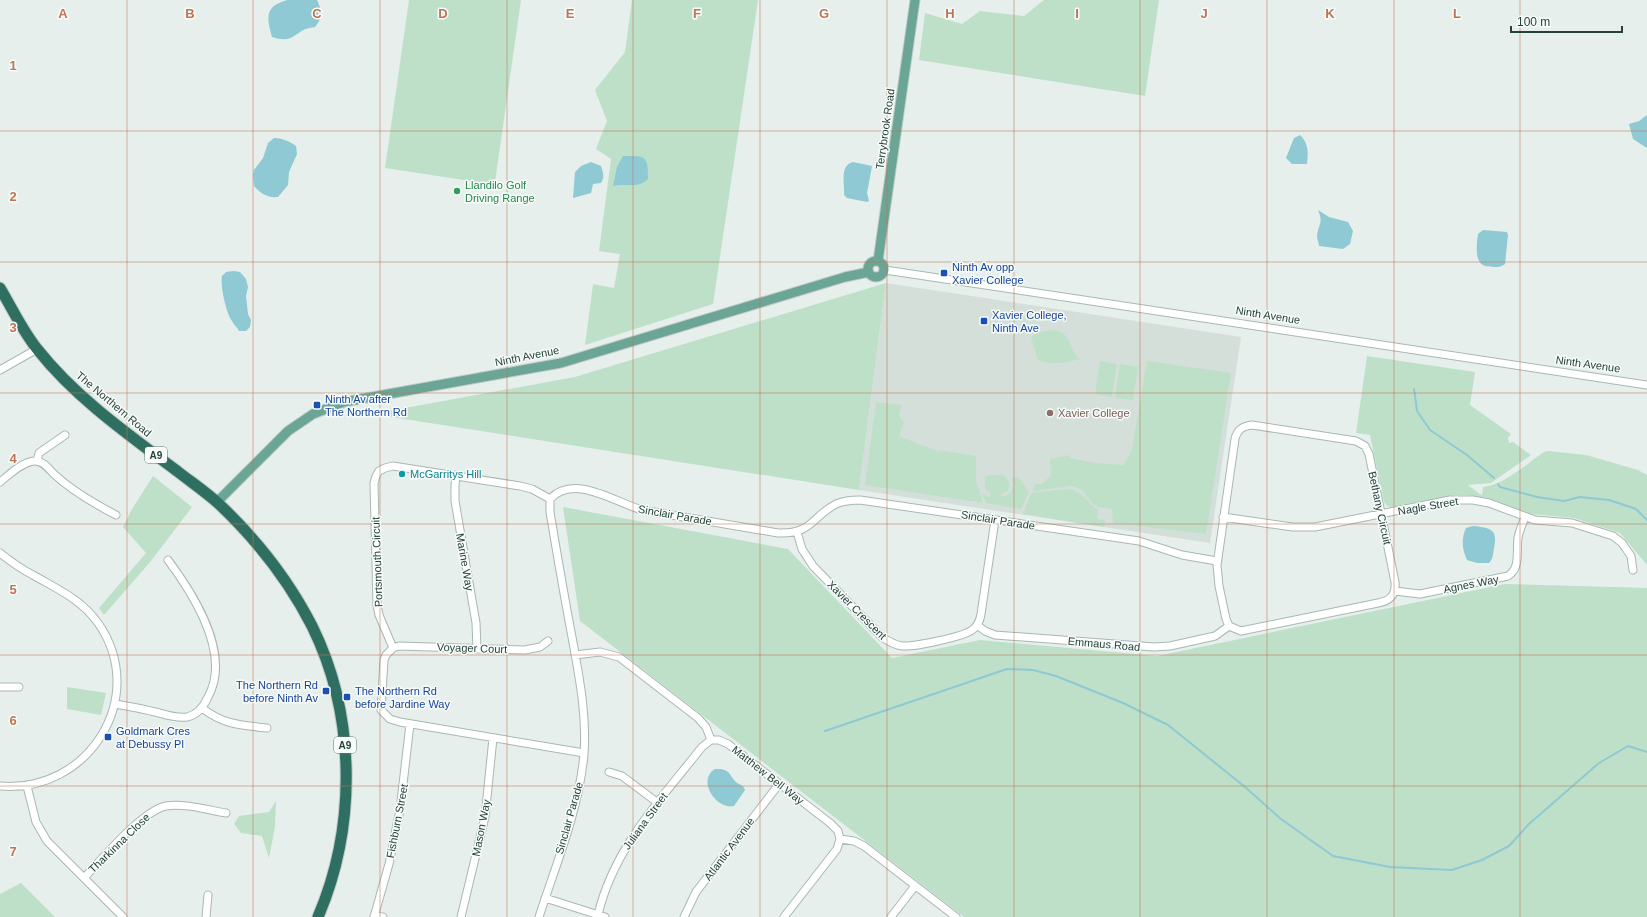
<svg xmlns="http://www.w3.org/2000/svg" width="1647" height="917" font-family="Arial,sans-serif">
	<style>
		.built { fill: #d4dfda }
		.green { fill: #bfe0c8 }
		.water { fill: #8ec9d4 }
		.lines { fill: none; stroke-linecap: round; stroke-linejoin: round }
		.stream { stroke: #8ec9d4; stroke-width: 2 }
		.minor-casing { stroke: #a8b8b2; stroke-width: 9 }
		.major-casing { stroke: #c2cac8; stroke-width: 11 }
		.highway-casing { stroke: #c2cac8; stroke-width: 13 }
		.minor { stroke: #fff; stroke-width: 7 }
		.major { stroke: #6aa596; stroke-width: 9 }
		.highway { stroke: #2f6f62; stroke-width: 11 }
		.grid { fill: none; stroke: #c07456; stroke-width: 1; stroke-opacity: 0.55 }
		.leisure-dot { fill: #2e9e5b; stroke: #f7fbf9; stroke-width: 1.5 }
		.transit-dot { fill: #1a4fb4; stroke: #f7fbf9; stroke-width: 1.5 }
		.education-dot { fill: #8d6e63; stroke: #f7fbf9; stroke-width: 1.5 }
		.culture-dot { fill: #0f9aa8; stroke: #f7fbf9; stroke-width: 1.5 }
		.labels { text-anchor: middle; stroke-width: 3; stroke-linejoin: round; paint-order: stroke }
		.shield { fill: #f7fbf9; stroke: #637a73; stroke-width: 1 }
		.shield-label { font-size: 10px; font-weight: bold; fill: #24423a }
		.street-label { font-size: 11px; fill: #24423a; stroke: #f7fbf9 }
		.leisure-label { font-size: 11px; fill: #27864d; stroke: #f7fbf9; text-anchor: start }
		.transit-label { font-size: 11px; fill: #164399; stroke: #f7fbf9; text-anchor: start }
		.education-label { font-size: 11px; fill: #785e54; stroke: #f7fbf9; text-anchor: start }
		.culture-label { font-size: 11px; fill: #0d838f; stroke: #f7fbf9; text-anchor: start }
		.grid-label { font-size: 13px; text-anchor: middle; font-weight: bold; fill: #c07456; stroke: #f7fbf9; stroke-width: 3; stroke-linejoin: round; paint-order: stroke }
	</style>
	<rect width="100%" height="100%" fill="#e6efeb"/>
	<!-- built -->
	<path class="built" d="M886,283L1241,337L1210,543L859,490Z"/>
	<!-- green -->
	<path class="green" d="M409,0H521L495,182L490,184L385,168Z
		M632,0H758L713,304L585,345L593,284L614,288L620,254L599,251L611,159L596,149L607,121L595,90L625,52Z
		M1044,0H1159L1145,96L919,60L925,13L962,24L980,11L1024,16Z
		M886,283L859,490L372,414L575,377Z
		M1054,330C1075,334 1067,352 1081,359C1067,362 1052,366 1038,360L1031,337L1040,332Z
		M1367,356L1475,372L1470,405L1511,434L1508,438L1509,443L1513,442L1531,455L1491,483L1468,485L1480,494L1482,495L1483,487C1505,484 1525,465 1544,452L1549,451L1586,455L1638,470L1647,475V565L1620,533L1574,518L1531,514L1488,498L1467,495H1454L1392,507L1387,506L1384,502L1370,435L1356,433Z
		M1100,361L1117,364L1112,397L1095,394Z
		M1147,361L1231,373L1206,534L1113,523L1112,509L1098,507L1093,504L1082,490L1072,486L1034,491L1033,490L1035,484H1042L1051,475L1050,459L1070,455V458L1095,463L1124,465L1132,449Z
		M1120,364L1138,367L1133,400L1115,398Z
		M876,402L901,405L899,416L904,422L899,436L939,452V450L976,456V480L983,503L865,485Z
		M988,475H1004L1009,482V488L1007,491L1001,494L1003,497C1012,494 1014,487 1012,478L1018,477L1029,492L1021,509L986,503L982,494L990,497L991,493L985,489V478Z
		M153,476L192,507L151,561L104,615L99,608L146,553L123,527L132,509Z
		M1070,489C1082,491 1088,503 1098,510L1097,519L1105,520L1104,527L1023,514L1031,493Z
		M563,507L788,549L892,658L980,640L1157,656L1505,584L1647,588V917H964L580,621Z
		M67,687L106,693L101,715L67,709Z
		M276,801L275,827L269,858L262,836L241,833L234,824L239,816L269,812Z
		M21,883L55,917H0V894Z"/>
	<!-- water -->
	<path class="water" d="M287,0H317C322,11 323,18 315,27C293,29 297,45 272,37C270,29 265,15 272,8C275,4 282,2 287,0Z
		M1647,115V148L1633,139L1629,124L1639,121Z
		M1300,135C1309,144 1308,152 1307,164H1292L1286,158L1294,138Z
		M274,138C281,138 290,141 296,146L297,154L289,172L288,185L278,197C268,198 261,194 254,186L253,175L254,170L263,158L268,143Z
		M623,156C646,156 648,155 648,179C639,189 624,183 613,186L617,167Z
		M591,162L601,166C603,172 605,177 601,183L593,184L591,193L573,198L575,172L581,166Z
		M853,162L872,166L867,193L869,201L867,202L847,198L844,195C845,185 839,165 853,162Z
		M1318,210L1329,217L1348,222L1353,231L1350,244L1343,249L1319,246C1319,243 1317,239 1317,236C1318,224 1324,224 1318,210Z
		M1483,230L1507,232L1508,235L1505,264C1501,267 1498,267 1493,267C1490,266 1485,267 1483,265C1474,260 1477,242 1478,234Z
		M234,271L240,272L246,279L248,287L246,296L248,314L251,320L250,327L246,331H239C237,327 234,325 232,321C226,313 220,285 222,276L226,272Z
		M1473,526C1491,528 1498,529 1494,548C1493,554 1493,559 1489,563H1477L1467,560C1462,549 1461,539 1466,528Z
		M715,769C731,768 729,776 737,783C741,785 743,785 745,790L734,806C717,810 696,781 715,769Z"/>
	<g class="lines">
		<!-- stream -->
		<path class="stream" d="M1414,389L1417,411L1430,430L1467,455L1494,478
			M1498,484L1500,487L1537,497L1564,501L1580,497L1609,500L1636,509L1647,520
			M825,731L1007,669L1033,670L1056,676L1123,703L1168,725L1245,787L1281,819L1333,856L1390,867L1452,870L1482,860L1509,846L1529,824L1599,763L1628,746L1647,752"/>
		<defs>
			<path id="minor" d="M885,270L1647,385
				M0,370L37,349
				M1252,425L1356,441L1365,446L1369,454L1395,582C1396,595 1390,601 1378,603L1241,631L1229,626L1226,619L1219,586L1217,565L1235,439C1237,430 1242,426 1252,425Z
				M37,461L39,453L65,435
				M456,475L455,486V501L476,623L477,649
				M0,482C9,475 22,462 34,461C42,460 48,468 54,474C72,491 93,503 116,515
				M550,499L532,489L520,486L393,466L385,468L379,471L376,476L374,483L377,605L379,615L393,648L386,655L384,660L381,710L390,719L400,722L584,753
				M1223,517L1292,527H1315L1450,500H1473L1489,503L1535,520L1572,523L1613,536L1622,543L1631,556L1633,570
				M797,532L802,549L813,566L882,637C888,641 894,645 902,646C913,647 963,637 972,630C978,626 980,621 981,614L995,520
				M0,553C10,561 21,569 33,575C57,589 81,599 98,623C150,697 88,794 0,786
				M1395,591L1420,594L1508,576C1521,568 1516,551 1518,538C1519,531 1523,523 1525,517
				M977,625L985,631L995,635L1154,647L1170,646L1215,636L1229,626
				M393,648L399,646L525,650L540,647L548,641
				M575,655L600,652L619,657L698,718L706,727L711,740H719L728,744L830,823L838,831L840,839L854,841L864,846L956,917
				M0,687H19
				M115,704C127,706 139,708 151,711C162,713 174,719 187,717C197,715 204,706 208,697C232,654 194,595 168,560
				M202,708C224,725 240,725 267,728
				M609,772L622,776L658,803
				M27,786L36,822L47,841L123,917
				M84,878C101,860 143,810 166,806C185,803 208,810 226,813
				M545,898L605,917
				M598,915C613,849 661,799 702,747L711,740
				M374,916L383,917
				M206,917L208,895
				M374,917L389,864L400,810L410,724
				M461,917L485,817L493,738
				M539,917C556,864 579,810 584,754C587,715 579,676 572,637C564,595 557,554 550,512V499C575,473 616,503 642,510L778,533C813,534 811,517 836,504C843,501 852,500 860,500L1139,541L1182,555L1217,561
				M684,917L696,892L779,784
				M784,917L837,849L840,839
				M891,917L915,886"/>
			<path id="major" d="M868 269a8 8 0 1 1 16 0a8 8 0 1 1-16 0Z
				M878,261L915,0
				M217,502L288,431L313,414L344,402L561,363L845,277L869,272"/>
			<path id="highway" d="M0,288C12,308 23,332 38,350C75,397 129,435 177,471C191,482 206,492 219,504C256,539 289,581 312,626C356,715 357,826 318,917"/>
		</defs>
		<!-- minor casing -->
		<use href="#minor" class="minor-casing"/>
		<!-- major casing -->
		<use href="#major" class="major-casing"/>
		<!-- highway casing -->
		<use href="#highway" class="highway-casing"/>
		<!-- minor -->
		<use href="#minor" class="minor"/>
		<!-- major -->
		<use href="#major" class="major"/>
		<!-- highway -->
		<use href="#highway" class="highway"/>
	</g>
	<!-- grid -->
	<path class="grid" d="M127,0V917M253,0V917M380,0V917M507,0V917M633,0V917M760,0V917M887,0V917M1014,0V917M1140,0V917M1267,0V917M1394,0V917M1520,0V917M0,131H1647M0,262H1647M0,393H1647M0,524H1647M0,655H1647M0,786H1647"/>
	<!-- markers -->
	<circle class="leisure-dot" cx="457" cy="191" r="4"/>
	<g class="transit-dot">
		<rect x="940" y="269" width="8" height="8" rx="2"/>
		<rect x="980" y="317" width="8" height="8" rx="2"/>
		<rect x="313" y="401" width="8" height="8" rx="2"/>
		<rect x="322" y="687" width="8" height="8" rx="2"/>
		<rect x="343" y="693" width="8" height="8" rx="2"/>
		<rect x="104" y="733" width="8" height="8" rx="2"/>
	</g>
	<circle class="education-dot" cx="1050" cy="413" r="4"/>
	<circle class="culture-dot" cx="402" cy="474" r="4"/>
	<g class="labels">
		<!-- shield labels -->
		<g class="shield">
			<rect x="145" y="447" width="22" height="16" rx="3"/>
			<rect x="334" y="737" width="22" height="16" rx="3"/>
		</g>
		<g class="shield-label">
			<text x="156" y="459">A9</text>
			<text x="345" y="749">A9</text>
		</g>
		<!-- street labels -->
		<g class="street-label">
			<text transform="translate(885 129) rotate(-82)" y="4">Terrybrook Road</text>
			<text transform="translate(1268 315) rotate(9)" y="4">Ninth Avenue</text>
			<text transform="translate(527 356) rotate(-11)" y="4">Ninth Avenue</text>
			<text transform="translate(1588 364) rotate(8)" y="4">Ninth Avenue</text>
			<text transform="translate(114 404) rotate(40)" y="4">The Northern Road</text>
			<text transform="translate(1428 506) rotate(-10)" y="4">Nagle Street</text>
			<text transform="translate(1380 508) rotate(78)" y="4">Bethany Circuit</text>
			<text transform="translate(675 515) rotate(10)" y="4">Sinclair Parade</text>
			<text transform="translate(998 520) rotate(9)" y="4">Sinclair Parade</text>
			<text transform="translate(377 562) rotate(-92)" y="4">Portsmouth Circuit</text>
			<text transform="translate(465 562) rotate(80)" y="4">Marine Way</text>
			<text transform="translate(1471 584) rotate(-11)" y="4">Agnes Way</text>
			<text transform="translate(857 610) rotate(45)" y="4">Xavier Crescent</text>
			<text transform="translate(1104 644) rotate(5)" y="4">Emmaus Road</text>
			<text transform="translate(472 648) rotate(2)" y="4">Voyager Court</text>
			<text transform="translate(768 775) rotate(38)" y="4">Matthew Bell Way</text>
			<text transform="translate(569 818) rotate(-74)" y="4">Sinclair Parade</text>
			<text transform="translate(397 821) rotate(-79)" y="4">Fishburn Street</text>
			<text transform="translate(645 821) rotate(-54)" y="4">Juliana Street</text>
			<text transform="translate(481 828) rotate(-79)" y="4">Mason Way</text>
			<text transform="translate(119 843) rotate(-44)" y="4">Tharkinna Close</text>
			<text transform="translate(729 849) rotate(-53)" y="4">Atlantic Avenue</text>
		</g>
		<!-- leisure labels -->
		<g class="leisure-label">
			<text x="465" y="189">Llandilo Golf<tspan x="465" dy="13">Driving Range</tspan></text>
		</g>
		<!-- transit labels -->
		<g class="transit-label">
			<text x="952" y="271">Ninth Av opp<tspan x="952" dy="13">Xavier College</tspan></text>
			<text x="992" y="319">Xavier College,<tspan x="992" dy="13">Ninth Ave</tspan></text>
			<text x="325" y="403">Ninth Av after<tspan x="325" dy="13">The Northern Rd</tspan></text>
			<text x="318" y="689" text-anchor="end">The Northern Rd<tspan x="318" dy="13">before Ninth Av</tspan></text>
			<text x="355" y="695">The Northern Rd<tspan x="355" dy="13">before Jardine Way</tspan></text>
			<text x="116" y="735">Goldmark Cres<tspan x="116" dy="13">at Debussy Pl</tspan></text>
		</g>
		<!-- education labels -->
		<g class="education-label">
			<text x="1058" y="417">Xavier College</text>
		</g>
		<!-- culture labels -->
		<g class="culture-label">
			<text x="410" y="478">McGarritys Hill</text>
		</g>
	</g>
	<g class="grid-label">
		<text x="63" y="18">A</text>
		<text x="190" y="18">B</text>
		<text x="317" y="18">C</text>
		<text x="443" y="18">D</text>
		<text x="570" y="18">E</text>
		<text x="697" y="18">F</text>
		<text x="824" y="18">G</text>
		<text x="950" y="18">H</text>
		<text x="1077" y="18">I</text>
		<text x="1204" y="18">J</text>
		<text x="1330" y="18">K</text>
		<text x="1457" y="18">L</text>
		<text x="13" y="70">1</text>
		<text x="13" y="201">2</text>
		<text x="13" y="332">3</text>
		<text x="13" y="463">4</text>
		<text x="13" y="594">5</text>
		<text x="13" y="725">6</text>
		<text x="13" y="856">7</text>
	</g>
	<!-- scale -->
	<path d="M1511 26v6h111v-6" fill="none" stroke="#24423a" stroke-width="2"/>
	<text x="1517" y="26" font-size="12" fill="#24423a" stroke="#f7fbf9" stroke-width="3" paint-order="stroke">100 m</text>
</svg>
